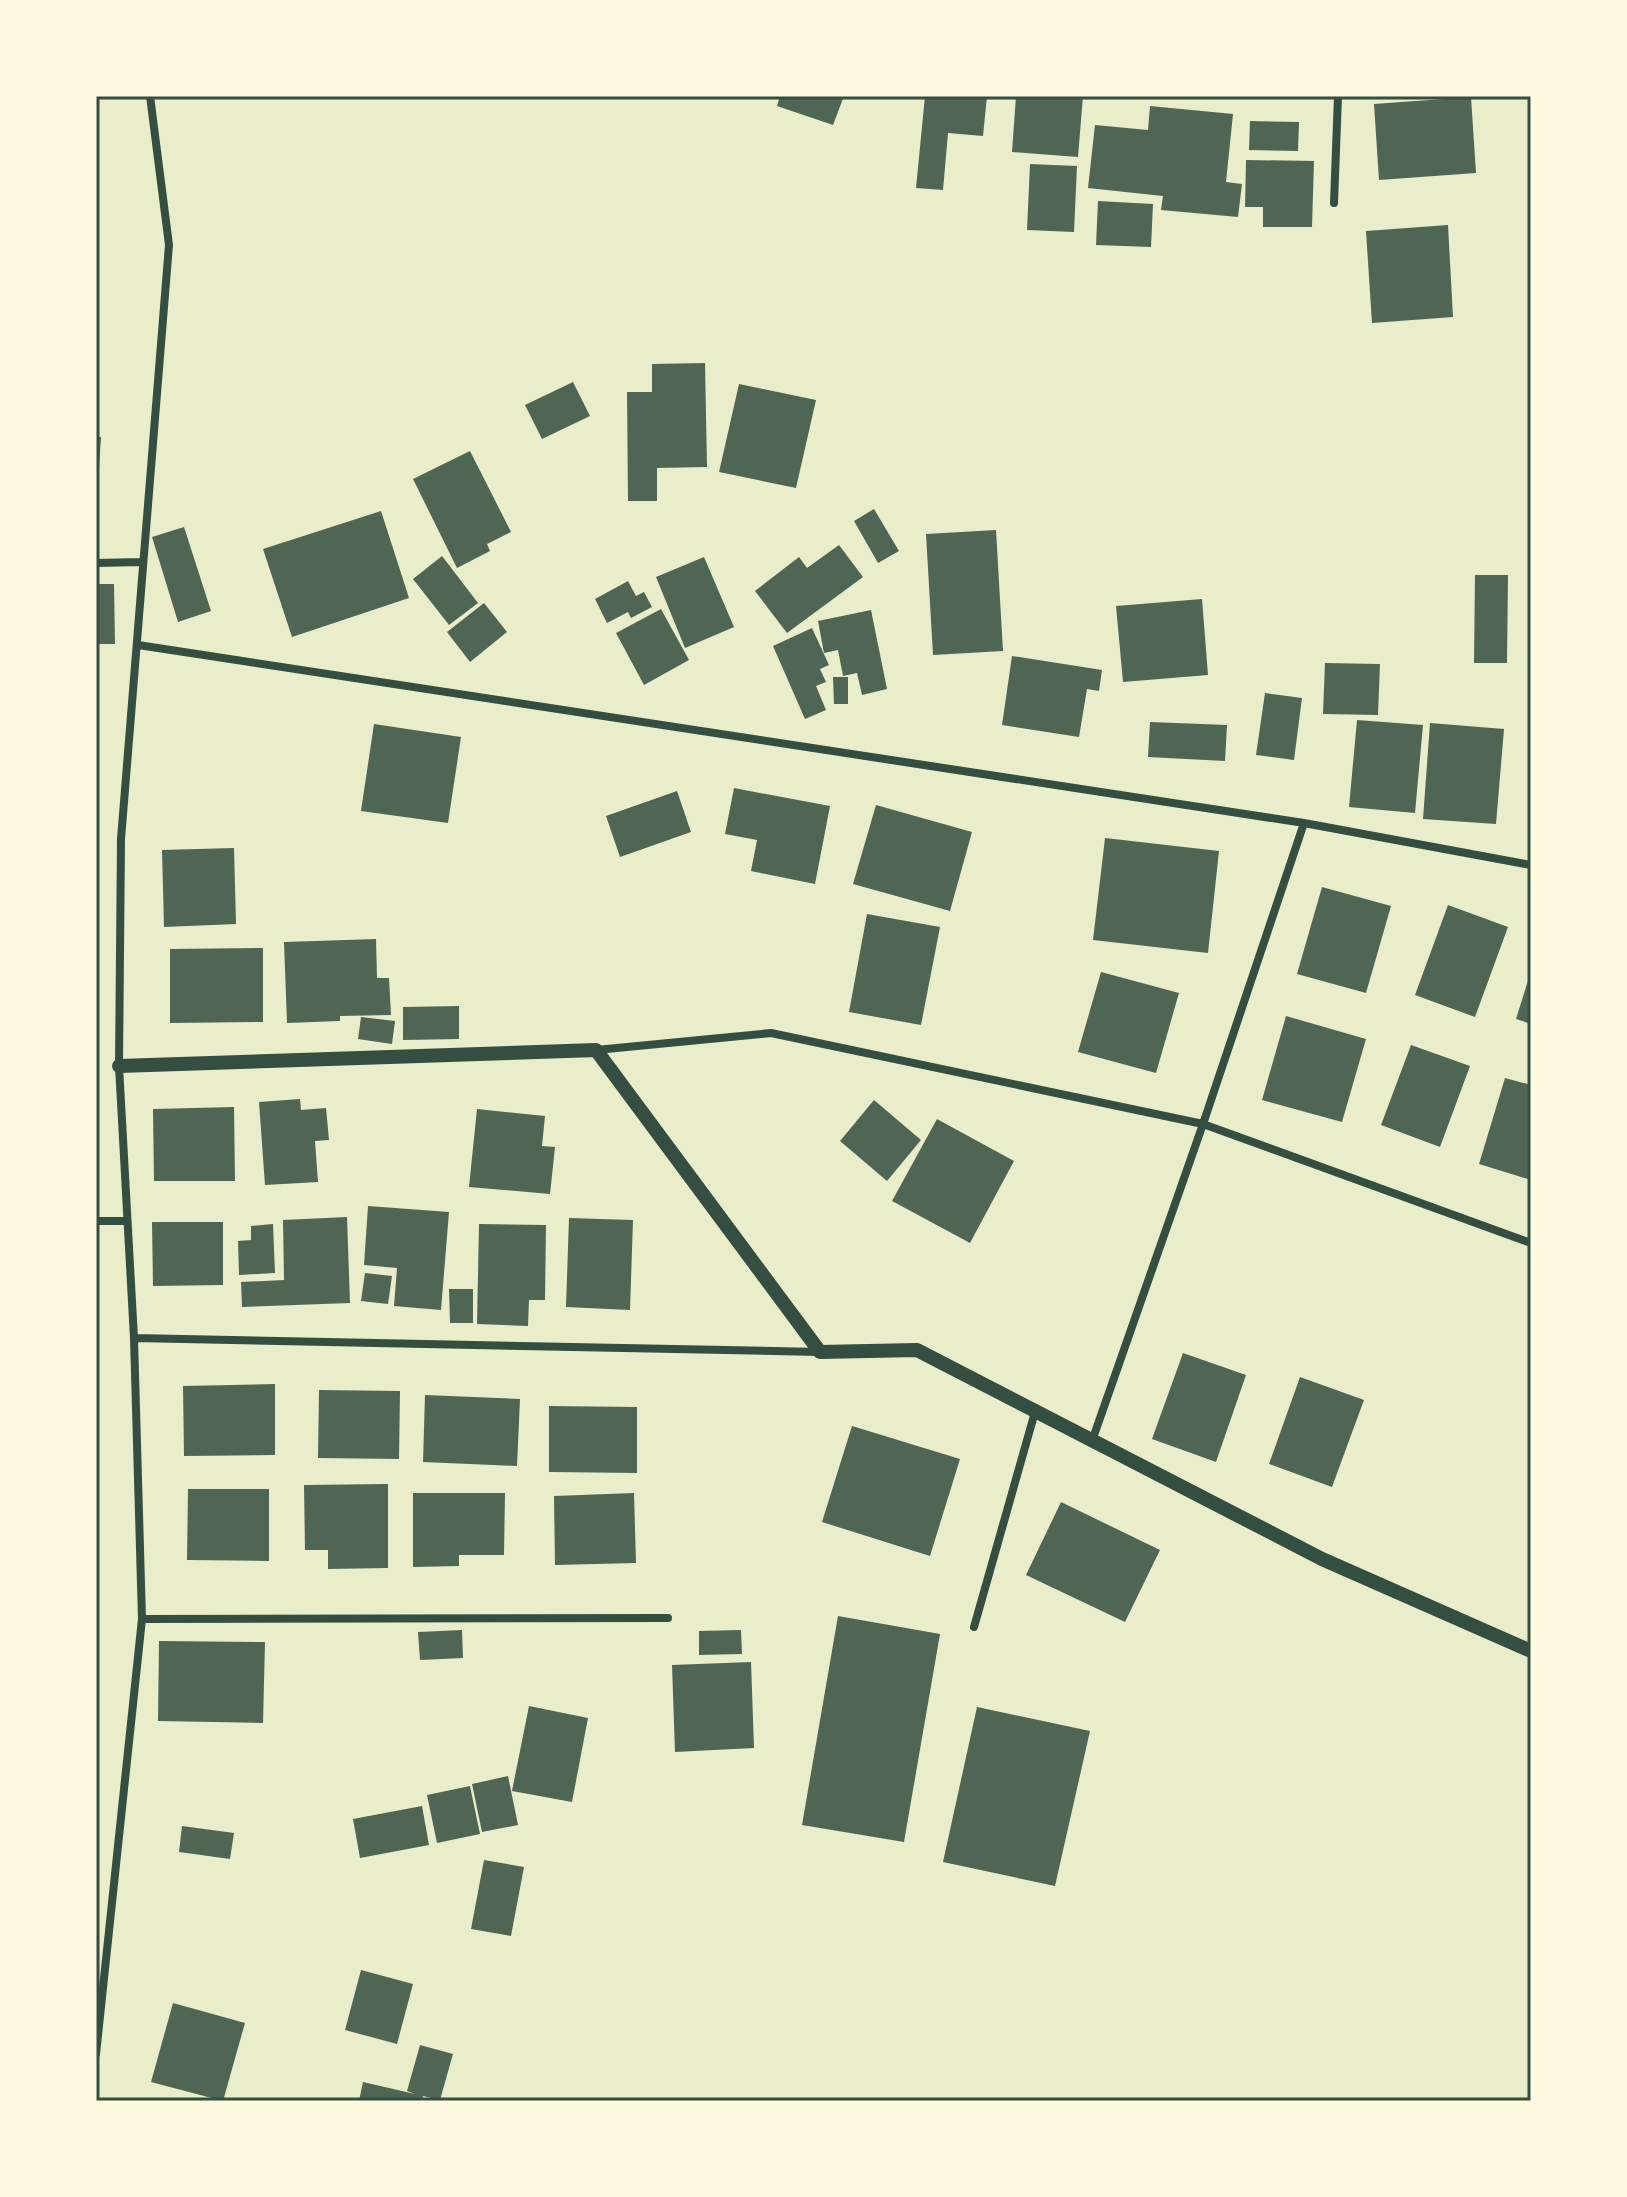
<svg xmlns="http://www.w3.org/2000/svg" width="1627" height="2197" font-family="'Titillium Web',sans-serif">
	<style>
		.building { fill: #4f6655 }
		.lines { fill: none; stroke-linecap: round; stroke-linejoin: round }
		.minor { stroke: #344e41; stroke-width: 8 }
		.tertiary { stroke: #344e41; stroke-width: 14 }
		.neatline { fill: none; stroke: #344e41; stroke-width: 3 }
	</style>
	<rect width="100%" height="100%" fill="#e9edc9"/>
	<!-- building -->
	<path class="building" d="M780,96H844L833,125L777,106Z
		M925,96H987L983,136L948,133L943,190L916,188Z
		M1016,96H1083L1078,157L1012,152Z
		M1471,97L1476,173L1379,180L1374,104Z
		M1150,106L1233,114L1226,182L1242,184L1238,217L1161,210L1163,196L1088,188L1095,125L1148,130Z
		M1250,121L1299,122L1298,151L1249,150Z
		M1246,160L1314,161L1312,227H1263V207H1245Z
		M1030,164L1077,166L1074,232L1027,230Z
		M1098,201L1153,204L1151,247L1096,245Z
		M1448,225L1453,317L1372,323L1366,231Z
		M705,363L707,467L657,468V501H628L627,392H652V364Z
		M573,382L590,416L542,439L525,405Z
		M739,384L816,400L796,488L719,472Z
		M96,437H101L98,483H96Z
		M470,451L511,532L487,544L490,551L457,568L413,479Z
		M874,509L899,551L878,563L854,521Z
		M381,511L409,598L292,637L263,549Z
		M184,527L211,611L178,622L152,537Z
		M996,530L1003,651L933,655L926,534Z
		M839,545L863,577L787,633L755,591L799,557L807,568Z
		M442,556L478,603L449,625L413,579Z
		M704,557L734,627L685,648L656,577Z
		M1475,575H1508L1507,663H1474Z
		M628,581L636,596L644,592L652,607L631,618L628,612L607,623L595,599Z
		M96,584H114L115,644H96Z
		M1202,599L1208,675L1123,682L1116,606Z
		M484,603L507,632L470,662L447,632Z
		M661,609L689,660L644,685L616,633Z
		M871,610L887,689L862,695L857,673L843,676L838,650L824,653L818,621Z
		M812,628L829,665L820,669L826,682L816,686L826,710L805,719L773,646Z
		M1012,656L1102,670L1099,691L1087,689L1079,737L1002,725Z
		M1325,663L1380,664L1378,715L1323,714Z
		M833,677H848V704H834Z
		M1265,693L1302,698L1294,760L1256,755Z
		M1357,720L1423,725L1415,813L1349,807Z
		M1150,722L1227,725L1225,761L1148,757Z
		M1430,723L1504,729L1496,824L1423,819Z
		M374,724L461,737L448,823L361,811Z
		M734,788L830,806L815,884L751,871L757,840L725,834Z
		M677,791L691,832L620,857L606,816Z
		M876,805L972,832L950,911L853,884Z
		M1105,838L1219,851L1208,953L1093,940Z
		M234,848L236,924L164,927L162,850Z
		M1322,887L1391,906L1366,993L1297,974Z
		M1448,905L1508,927L1475,1017L1415,995Z
		M867,914L940,927L921,1025L849,1012Z
		M376,939L377,978H389L391,1015L340,1016V1021L287,1023L284,942Z
		M263,948V1022L170,1023V949Z
		M1531,971V1024L1516,1019Z
		M1101,972L1179,993L1156,1073L1078,1052Z
		M459,1006V1039L403,1040V1007Z
		M1286,1016L1366,1039L1342,1122L1262,1100Z
		M361,1017L395,1021L392,1044L358,1039Z
		M1411,1045L1470,1066L1440,1147L1381,1125Z
		M1505,1078L1531,1085V1180L1479,1164Z
		M300,1099L301,1110L326,1108L329,1140L315,1141L318,1182L265,1185L259,1102Z
		M874,1100L921,1140L887,1181L840,1141Z
		M234,1107L235,1181H154L153,1109Z
		M477,1109L545,1116L542,1146L555,1147L550,1194L469,1187Z
		M937,1119L1014,1161L970,1243L892,1201Z
		M368,1206L449,1212L441,1310L394,1306L397,1268L364,1265Z
		M347,1217L350,1303L242,1307L241,1282L284,1280L283,1220Z
		M569,1218L633,1220L630,1310L566,1307Z
		M152,1222H223V1285L153,1286Z
		M273,1224L275,1273L239,1275L238,1241L251,1240V1226Z
		M479,1224L546,1225L545,1300H529L528,1326L477,1324Z
		M365,1273L392,1276L388,1304L361,1301Z
		M449,1289H473V1323H450Z
		M1183,1353L1246,1375L1216,1462L1152,1439Z
		M1300,1377L1364,1400L1332,1487L1269,1464Z
		M275,1384V1455L184,1456L183,1386Z
		M319,1390L400,1391L399,1459L318,1458Z
		M425,1395L520,1399L517,1466L423,1462Z
		M549,1406L637,1407V1473L549,1472Z
		M852,1426L960,1459L930,1556L822,1522Z
		M388,1484V1568L328,1569V1550H305L304,1485Z
		M188,1489H269V1561L187,1560Z
		M413,1493H505L504,1555H459V1566L413,1567Z
		M634,1493L636,1563L555,1565L554,1496Z
		M1061,1502L1160,1550L1125,1622L1026,1575Z
		M838,1616L940,1634L904,1842L802,1825Z
		M462,1630L463,1658L420,1660L418,1632Z
		M741,1630L742,1654L699,1655V1631Z
		M159,1641L265,1642L263,1723L158,1721Z
		M751,1662L754,1748L675,1752L672,1665Z
		M529,1706L588,1718L572,1802L512,1791Z
		M977,1707L1090,1731L1055,1886L943,1862Z
		M508,1776L518,1825L482,1832L472,1784Z
		M470,1786L480,1834L437,1843L427,1795Z
		M422,1806L429,1845L360,1858L353,1819Z
		M182,1826L234,1833L230,1859L179,1852Z
		M484,1860L524,1867L511,1936L471,1929Z
		M361,1970L413,1984L397,2044L345,2030Z
		M173,2003L245,2023L223,2101L151,2082Z
		M420,2045L453,2054L440,2100L423,2096L422,2101H359L363,2082L415,2094L407,2091Z"/>
	<g class="lines">
		<!-- minor -->
		<path class="minor" d="M1334,203L1338,96
			M96,563L142,562
			M138,645L1304,823L1531,865
			M596,1050L771,1033L1203,1124L1531,1243
			M96,1221H126
			M134,1338L820,1352
			M1092,1441L1203,1124L1304,823
			M142,1619L668,1618
			M974,1627L1035,1412
			M96,2054L142,1619L134,1338L119,1066L121,839L169,245L150,96"/>
		<!-- tertiary -->
		<path class="tertiary" d="M119,1066L596,1050L820,1352L917,1350L1322,1559L1531,1651"/>
	</g>
	<!-- border -->
	<rect width="1627" height="2197" fill="none" stroke="#fefae0" stroke-width="196"/>
	<rect x="98" y="98" width="1431" height="2001" class="neatline"/>
</svg>
